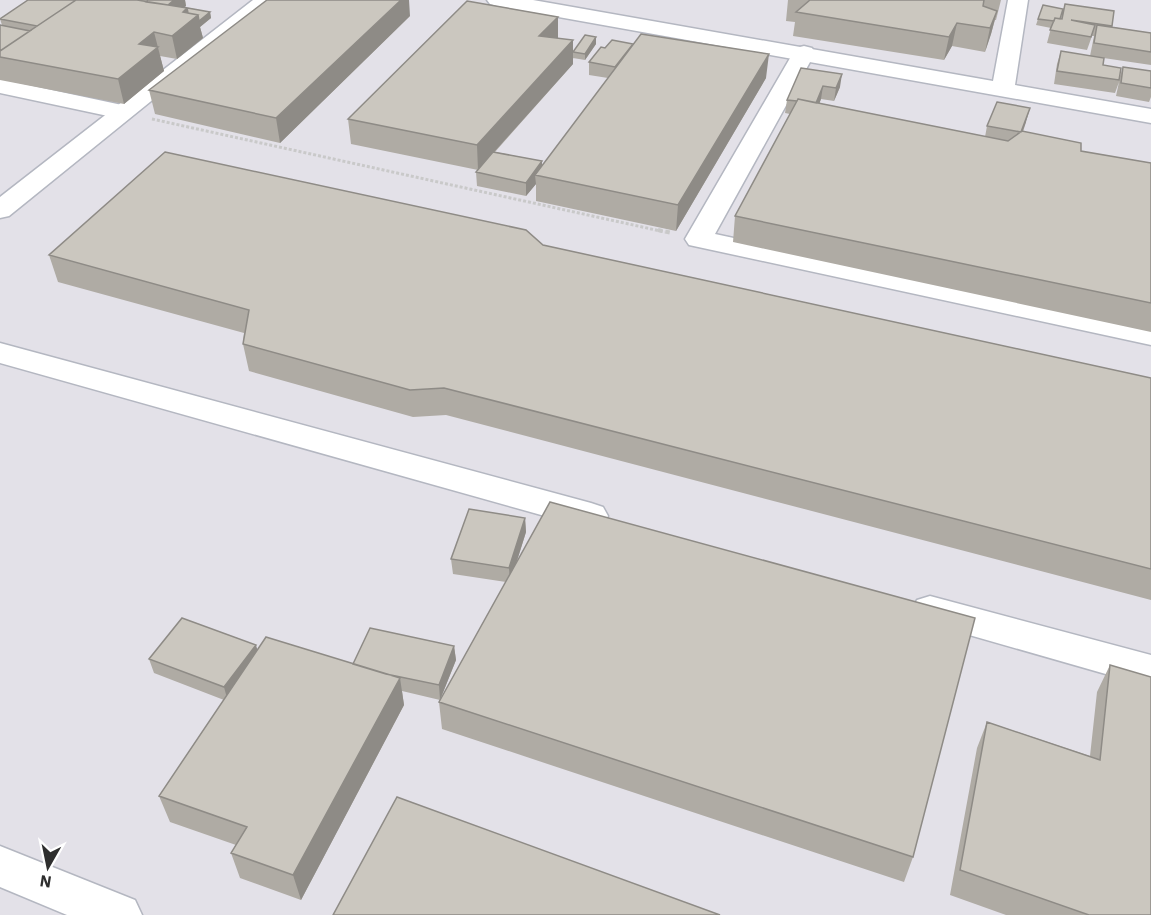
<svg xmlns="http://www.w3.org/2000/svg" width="1151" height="915" font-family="'IBM Plex Sans',sans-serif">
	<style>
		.industrial { fill: #e3e1e8 }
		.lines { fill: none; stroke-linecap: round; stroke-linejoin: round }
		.minor-casing { stroke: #b4b7c1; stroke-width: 3 }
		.tertiary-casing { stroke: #b4b7c1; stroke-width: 3 }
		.path-far1 { stroke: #c9c9c9; stroke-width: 3; stroke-dasharray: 3 2; stroke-linecap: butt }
		.path { stroke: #c9c9c9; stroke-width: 4; stroke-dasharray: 4.5 3; stroke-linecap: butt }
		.minor { fill: #fff; fill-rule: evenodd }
		.tertiary { fill: #fff; fill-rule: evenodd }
		.wall { fill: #afaba4 }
		.shaded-wall { fill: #8e8b86 }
		.building { fill: #cbc7bf; stroke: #8e8b86; stroke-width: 1.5 }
	</style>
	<rect width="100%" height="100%" fill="#efe9e1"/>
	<!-- industrial -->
	<path class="industrial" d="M0,0H1151V915H0Z"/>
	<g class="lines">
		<defs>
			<path id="minor" d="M804,46L812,48L815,53L715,234L1151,327V345L689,245L685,239L793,53L796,48Z
				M0,79L122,105L130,107L134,112L130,117L122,119L0,93Z
				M0,343L591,503L603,507L608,516L603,525L591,529L0,363Z
				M930,596L1151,655V687L917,620L911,610L917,600Z
				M0,846L135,900L142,915H67L0,887Z"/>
			<path id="tertiary" d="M253,0H276L9,216L0,218V197Z
				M487,0H533L993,81L1008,0H1028L1015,85L1151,109V123L497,6L490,4Z"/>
		</defs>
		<!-- minor casing -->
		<use href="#minor" class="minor-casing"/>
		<!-- tertiary casing -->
		<use href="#tertiary" class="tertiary-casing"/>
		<!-- path-far1 -->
		<path class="path-far1" d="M152,119L665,232"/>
		<!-- path -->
		<path class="path" d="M658,230L672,233"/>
		<!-- minor -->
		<use href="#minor" class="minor"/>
		<!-- tertiary -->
		<use href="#tertiary" class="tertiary"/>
	</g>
	<!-- wall -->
	<path class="wall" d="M28,0H185L186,6L184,7L210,12L211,18L200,27L203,38L177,59L160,56L164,71L124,104L0,80V25H2L0,19Z
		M788,0H1001L996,20H995L991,34L985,52L952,46L944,60L793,36L795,22L786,21Z
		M1065,4L1114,11L1112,27L1151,33V65L1090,56L1094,36H1092L1087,50L1047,43L1051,28L1036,25L1038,19H1061Z
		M410,16L280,143L155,114L149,90Z
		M596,37V44L585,60L573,58V52Z
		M558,39L573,40V64L495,152L542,161V166L608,78L589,75V62L766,78L676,231L536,201V184L526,196L477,186L476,172L478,170L351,144L348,119Z
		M1061,51L1103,65L1119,79L1123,67L1151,71V97L1149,102L1116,96L1119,82L1115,93L1054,84L1057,64Z
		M801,68L840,87L834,101L821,99L819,104L985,137L987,126L1026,122L1023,132L1081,151L1151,163V332L733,242L735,216L790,114L785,113L787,100Z
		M543,245L1151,378V600L446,415L413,417L249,371L243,344L244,333L58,282L49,255Z
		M525,518L526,532L516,564L913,857L904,882L442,729L439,702L506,582L453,574L451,559Z
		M454,646L456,660L440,700L402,691L404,705L301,900L240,878L231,853L236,845L170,822L159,796L224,700L154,673L149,659L258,650L353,664Z
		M1110,665L1151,915H1006L950,895L977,748L987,722L1090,756L1097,692Z"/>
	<!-- shaded-wall -->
	<path class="shaded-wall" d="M174,0H185L186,6L169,18L160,11Z
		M401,0H409L410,16L280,143L276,118Z
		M187,8L198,15L210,12L211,18L200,27L203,38L177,59L172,36L183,12Z
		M997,11L991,34L985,52L990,28Z
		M558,17V40L539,36Z
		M957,23L952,46L944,60L949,37Z
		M154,32L164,71L124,104L118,79L139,44Z
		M596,37V44L585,60V54Z
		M573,40V64L478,170L477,145Z
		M769,54L766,78L676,231L678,205Z
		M842,74L840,87L834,101L836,88Z
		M823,86L821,99L814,118L815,104Z
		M1030,108L1026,122L1017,146L1021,132Z
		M542,161V175H535L536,184L526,196V183Z
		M525,518L526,532L510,583L509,568Z
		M256,645L260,659L228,702L224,687Z
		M454,646L456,660L440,700L439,685Z
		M400,678L404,705L301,900L293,875Z"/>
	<!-- building -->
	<path class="building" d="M28,0H76L37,26L0,19Z
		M76,0H137L187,8L183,12L198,15L172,36L154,32L139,44L158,47L118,79L0,57V51Z
		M148,0H174L168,5L146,2Z
		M267,0H401L276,118L149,90Z
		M810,0H984L983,6L997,11L990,28L957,23L949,37L796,12Z
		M467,1L558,17L539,36L573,40L477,145L348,119Z
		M1065,4L1114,11L1112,26L1071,20L1095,25L1091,37L1050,30L1055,18L1062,19Z
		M1043,5L1063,9L1060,19L1055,18L1054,21L1038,19Z
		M182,7L210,12L199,21L198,15L188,13L187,8Z
		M0,25L30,31L0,51Z
		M1097,25L1151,33V52L1094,43Z
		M641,34L769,54L678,205L535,175Z
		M585,35L596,37L585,54L573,52Z
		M612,40L633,44L615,67L589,62L601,47L605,48Z
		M1061,51L1104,58L1103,65L1121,68L1119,80L1057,71Z
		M1123,67L1151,71V88L1121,83Z
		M801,68L842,74L836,88L823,86L816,103L798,99L797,101L787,100Z
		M798,99L1008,141L1022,131L1081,143V151L1151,163V303L735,216Z
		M997,102L1030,108L1021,132L987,126Z
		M165,152L526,230L543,245L1151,378V569L444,388L410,390L243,344L249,310L49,255Z
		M493,152L542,161L526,183L476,172Z
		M550,502L975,618L913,857L439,702Z
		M469,509L525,518L509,568L451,559Z
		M182,618L256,645L224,687L149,659Z
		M370,628L454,646L439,685L386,674L353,664Z
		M266,637L400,678L293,875L231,853L247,827L159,796Z
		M1110,665L1151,677V915H1089L960,870L987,722L1100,760Z
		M397,797L720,915H333Z"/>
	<!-- north arrow -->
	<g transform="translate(48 867) rotate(189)" stroke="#ffffff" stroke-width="4.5" paint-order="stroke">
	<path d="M0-4.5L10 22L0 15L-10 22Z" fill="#2e2e2e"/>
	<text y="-9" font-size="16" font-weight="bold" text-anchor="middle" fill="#2e2e2e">N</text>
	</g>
</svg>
